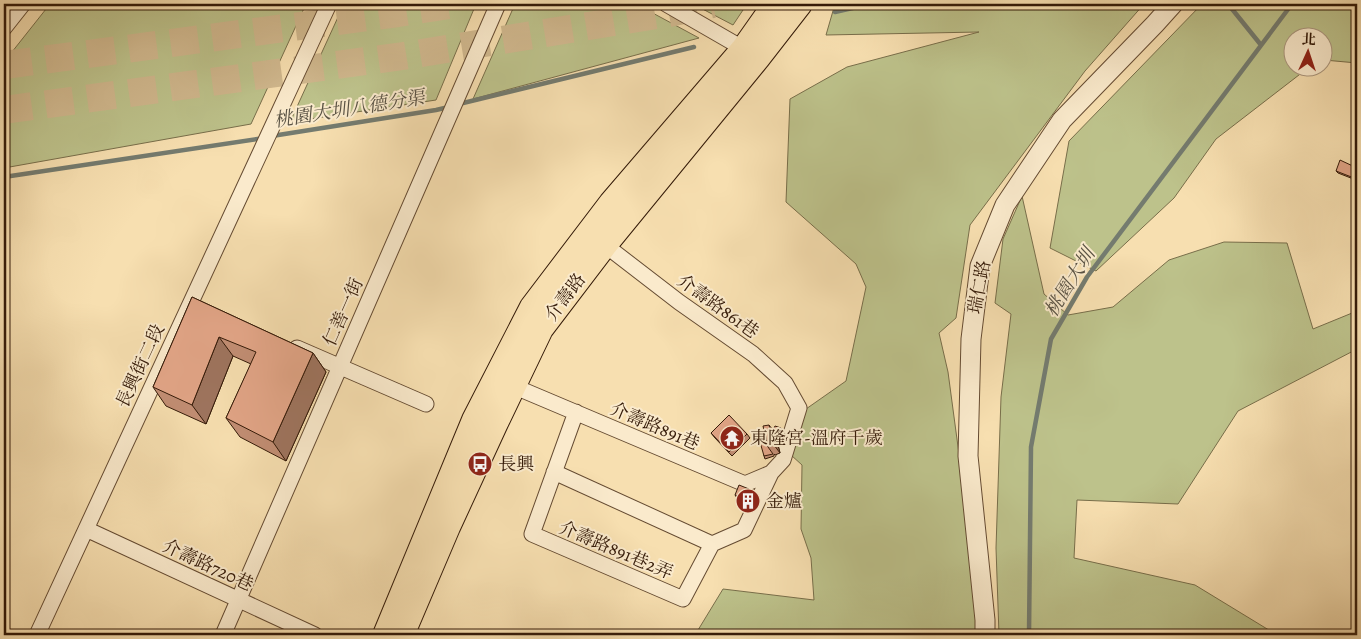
<svg xmlns="http://www.w3.org/2000/svg" width="1361" height="639" font-family="Alegreya,'Noto Serif TC',serif">
	<style>
		.green { fill: #bdc28b; stroke: #786e4a }
		.lines { fill: none; stroke-linecap: round; stroke-linejoin: round }
		.stream { stroke: #747b6f; stroke-width: 4.5 }
		.motorway-tunnel { stroke: #d0b88e; stroke-width: 28; stroke-dasharray: 28 14; stroke-linecap: butt }
		.minor-casing { stroke: #654b32; stroke-width: 17 }
		.tertiary-casing { stroke: #654b32; stroke-width: 21 }
		.primary-casing { stroke: #341a08; stroke-width: 26 }
		.minor { stroke: #faeacc; stroke-width: 15 }
		.tertiary { stroke: #faeacc; stroke-width: 19 }
		.primary { stroke: #f7dfb0; stroke-width: 24 }
		.wall { fill: #c28e74; stroke: #341a08 }
		.shaded-wall { fill: #9e745e; stroke: #341a08 }
		.building { fill: #e2a587; stroke: #341a08 }
		.labels { text-anchor: middle; stroke-width: 4; stroke-linejoin: round; paint-order: stroke }
		.street-label { font-size: 18px; fill: #341a08; stroke: #faeacc }
		.poi-label { font-size: 18px; fill: #341a08; stroke: #faeacc; text-anchor: start }
		.water-label { font-size: 19px; font-style: italic; fill: #595244; stroke: #faeacc }
	</style>
	<rect width="100%" height="100%" fill="#f7dfb0"/>
	<filter id="stains"><feTurbulence type="fractalNoise" baseFrequency=".004" numOctaves="4"/><feColorMatrix values="0 0 0 0 .2 0 0 0 0 .09 0 0 0 0 .02 0 0 0 .5 -.17"/></filter>
	<radialGradient id="worn" r=".72"><stop offset=".6" stop-color="#630" stop-opacity="0"/><stop offset="1" stop-color="#630" stop-opacity=".3"/></radialGradient>
	<!-- green -->
	<path class="green" d="M50,4H306L251,124L4,168V62Z
		M344,4H476L436,100L290,122Z
		M515,4H636L699,38L473,99Z
		M693,4H747L733,25Z
		M835,4H1144L1085,71L970,225L956,318L939,333L948,372L965,499L978,635H695L723,589L814,600L811,558L801,529L802,465L791,455L806,409L846,381L866,287L856,264L786,202L790,99L847,67L979,32L826,35Z
		M1202,4H1357V63L1324,60V38H1294V68H1308L1216,139L1174,198L1096,271L1050,248L1069,141Z
		M1022,196L1044,294L1068,315L1113,307L1169,260L1224,242L1287,243L1313,329L1357,311V349L1238,411L1178,504L1077,500L1074,558L1195,585L1277,635H999L996,548L1001,397L1011,314L995,303L1003,239Z"/>
	<g class="lines">
		<!-- stream -->
		<path class="stream" d="M1228,4L1261,45
			M835,12L870,4
			M459,104L694,47
			M272,136L436,110L449,107
			M4,177L264,138
			M1029,635L1031,447L1051,339L1087,277L1292,4"/>
		<!-- motorway-tunnel -->
		<path class="motorway-tunnel" d="M4,65L398,13L455,4
			M4,110L403,56L669,13L713,4"/>
		<defs>
			<path id="minor" d="M666,4L751,53
				M4,28L23,4
				M297,348L426,404
				M513,386L745,484L771,473L783,460L799,408L785,383L753,354L679,302L605,245
				M576,412L532,534L683,599L712,544L744,530L771,473
				M554,472L712,544
				M86,529L315,635
				M37,635L329,4
				M223,635L498,4"/>
			<path id="tertiary" d="M985,635V620L968,456L971,339L980,266L1005,205L1062,120L1155,24L1173,4"/>
			<path id="primary" d="M385,635L474,420L532,307L611,203L744,48L775,4
				M402,635L448,527L495,425L541,329L605,245L758,58L800,4"/>
		</defs>
		<!-- minor casing -->
		<use href="#minor" class="minor-casing"/>
		<!-- tertiary casing -->
		<use href="#tertiary" class="tertiary-casing"/>
		<!-- primary casing -->
		<use href="#primary" class="primary-casing"/>
		<!-- minor -->
		<use href="#minor" class="minor"/>
		<!-- tertiary -->
		<use href="#tertiary" class="tertiary"/>
		<!-- primary -->
		<use href="#primary" class="primary"/>
	</g>
	<!-- wall -->
	<path class="wall" d="M1357,168L1356,180L1338,173L1336,171Z
		M192,297L313,353L326,372L286,461L240,437L226,418L251,364L233,356L206,424L166,406L153,387Z
		M773,430L787,437L785,443L779,441L776,437L780,453L775,455L774,454V456L765,459L764,456L765,433Z
		M711,433L747,434L750,438L732,456L715,438Z
		M735,495L755,498L752,509L741,504Z"/>
	<!-- shaded-wall -->
	<path class="shaded-wall" d="M1357,169V176L1356,180L1354,178Z
		M219,337L233,356L206,424L192,405Z
		M313,353L326,372L286,461L273,442Z
		M769,425L775,433L772,432L776,437L780,453L774,445Z
		M781,428L787,437L785,443L779,435Z
		M749,489L755,498L752,509L746,500Z"/>
	<!-- building -->
	<path class="building" d="M1340,160L1357,168L1354,178L1336,171Z
		M192,297L313,353L273,442L226,418L256,352L219,337L192,405L153,387Z
		M729,415L747,434L729,452L711,433Z
		M769,425L774,445L768,447L763,426Z
		M775,426L781,428L779,435L772,432Z
		M765,433L768,447L773,454L764,456L758,435Z
		M739,485L749,489L746,500L735,495Z"/>
	<!-- icons -->
	<defs>
		<symbol id="temple-disc" viewBox="-11 -11 22 22"><circle r="9.5" fill="#8f2418" stroke="#faeacc"/><path d="M0-6L5-2H3V0L6.5 2.5H4V6H1.5V3h-3V6H-4V2.5H-6.5L-3 0V-2H-5Z" fill="#fff"/></symbol>
		<symbol id="bus-disc" viewBox="-11 -11 22 22"><circle r="9.5" fill="#8f2418" stroke="#faeacc"/><path d="M-5-6H5V4H4V6H2V4H-2V6H-4V4H-5ZM-3.5-4V0h7V-4ZM-3.5 1.2v1.5H-2V1.2ZM2 1.2v1.5H3.5V1.2Z" fill="#fff"/></symbol>
		<symbol id="building-disc" viewBox="-11 -11 22 22"><circle r="9.5" fill="#8f2418" stroke="#faeacc"/><path d="M-4-6H4V6H1V3H-1V6H-4ZM-2.5-4.3h1.7v1.8h-1.7ZM.8-4.3h1.7v1.8H.8ZM-2.5-1h1.7V.8h-1.7ZM.8-1h1.7V.8H.8Z" fill="#fff"/></symbol>
	</defs>
	<g fill-rule="evenodd">
		<use href="#temple-disc" x="718" y="424" width="28" height="28"/>
		<use href="#bus-disc" x="466" y="450" width="28" height="28"/>
		<use href="#building-disc" x="734" y="487" width="28" height="28"/>
	</g>
	<g class="labels">
		<!-- street labels -->
		<g class="street-label">
			<text transform="translate(979 287) rotate(-79)" y="6">瑞仁路</text>
			<text transform="translate(565 297) rotate(-53)" y="6">介壽路</text>
			<text transform="translate(718 306) rotate(36)" y="6">介壽路861巷</text>
			<text transform="translate(343 312) rotate(-66)" y="6">仁善一街</text>
			<text transform="translate(140 366) rotate(-65)" y="6">長興街二段</text>
			<text transform="translate(655 426) rotate(23)" y="6">介壽路891巷</text>
			<text transform="translate(616 550) rotate(23)" y="6">介壽路891巷2弄</text>
			<text transform="translate(208 565) rotate(25)" y="6">介壽路720巷</text>
		</g>
		<!-- poi labels -->
		<g class="poi-label">
			<text x="750" y="444">東隆宮-溫府千歲</text>
			<text x="498" y="470">長興</text>
			<text x="766" y="507">金爐</text>
		</g>
		<!-- water labels -->
		<g class="water-label">
			<text transform="translate(349 108) rotate(-9)" y="7">桃園大圳八德分渠</text>
			<text transform="translate(1069 282) rotate(-58)" y="7">桃園大圳</text>
		</g>
	</g>
	<!-- margin -->
	<rect width="1361" height="639" fill="none" stroke="#f7dfb0" stroke-width="20"/>
	<rect x="5" y="5" width="1351" height="629" fill="none" stroke="#341a08" stroke-width="2.5"/>
	<rect x="10" y="10" width="1341" height="619" fill="none" stroke="#341a08"/>
	<!-- north arrow -->
	<g transform="translate(1308 52) rotate(3)"><circle r="24" fill="#faeacc" stroke="#ab977e"/>
	<path d="M0-4L9 19L0 12L-9 19Z" fill="#8f2418"/>
	<text y="-8" font-size="14" font-weight="bold" text-anchor="middle" fill="#341a08">北</text>
	</g>
	<rect width="100%" height="100%" filter="url(#stains)"/>
	<rect width="100%" height="100%" fill="url(#worn)"/>
</svg>
